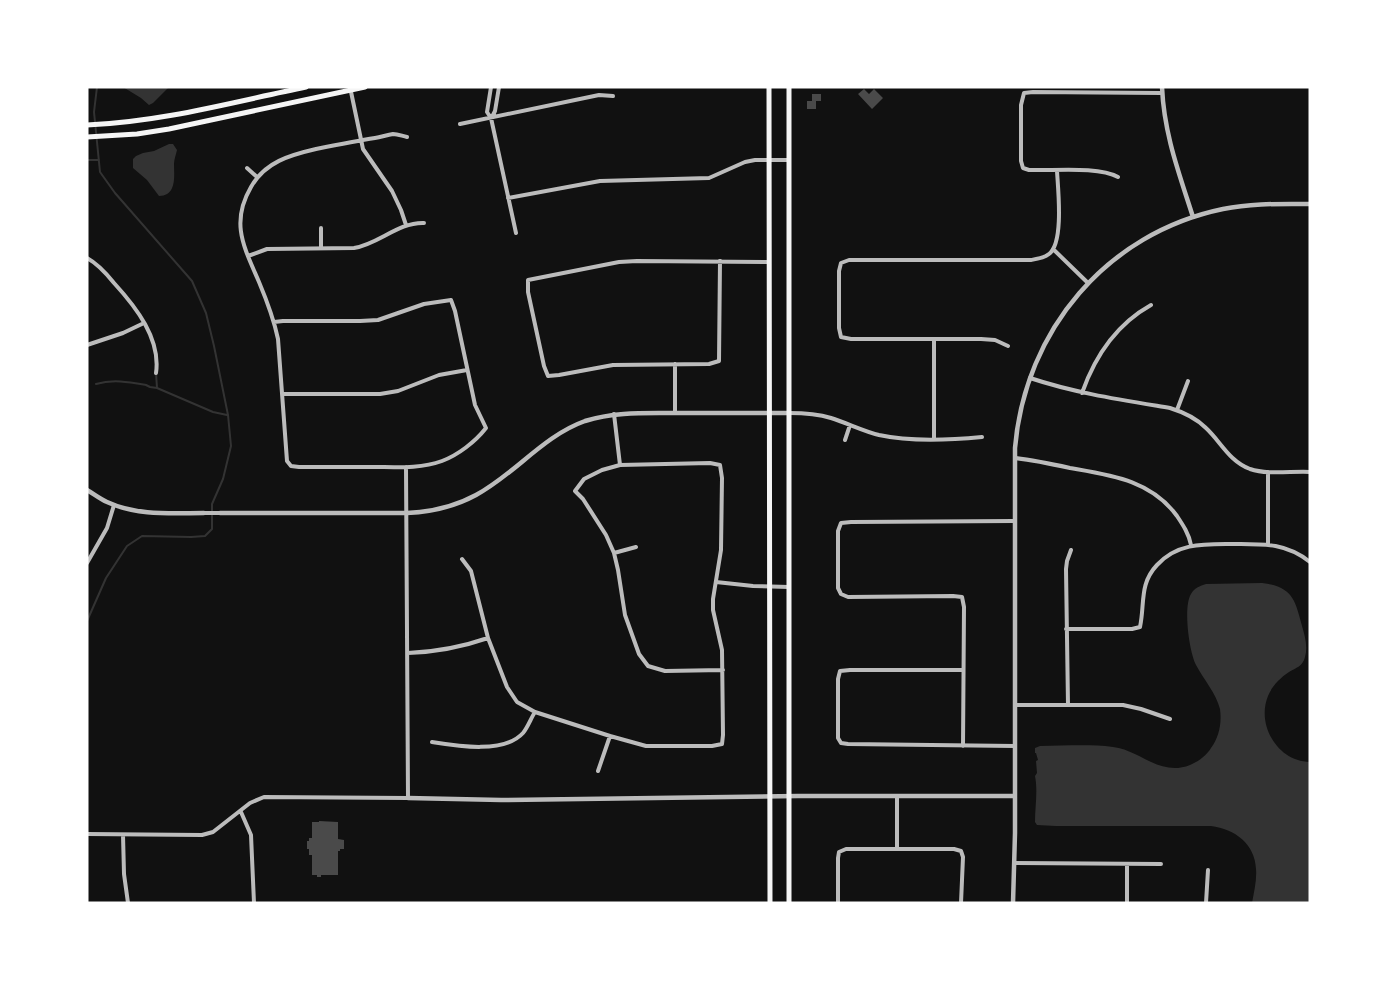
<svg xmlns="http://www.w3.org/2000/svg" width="1397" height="990" font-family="'Zilla Slab',serif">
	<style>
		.water { fill: #333 }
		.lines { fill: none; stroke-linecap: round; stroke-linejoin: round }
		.stream { stroke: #333; stroke-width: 2 }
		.building { fill: #4a4a4a }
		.minor { stroke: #bcbcbc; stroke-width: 4 }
		.tertiary { stroke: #bcbcbc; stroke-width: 4.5 }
		.secondary { stroke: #f5f5f5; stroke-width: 5 }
	</style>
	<rect width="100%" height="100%" fill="#111"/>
	<!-- water -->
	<path class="water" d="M123,87H169L153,103L149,105L141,98Z
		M169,144H173L177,150C176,155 174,159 174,164C174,176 177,196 159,196L147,180L133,168V159L136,156L143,153L154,151Z
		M1262,583C1293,587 1295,600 1302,626C1305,636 1308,647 1305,657C1303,666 1296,668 1289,672C1280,678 1272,686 1268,696C1256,725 1278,762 1310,762V903H1252C1254,892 1257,880 1256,869C1255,844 1235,829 1211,826H1056L1037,825L1035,822C1035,807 1038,791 1035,776L1037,773L1036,761L1038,760L1036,753H1035V748L1040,746C1064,746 1089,744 1113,747C1140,750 1160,777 1190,765C1199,761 1206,756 1211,748C1219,737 1222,723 1220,709C1216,693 1204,680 1196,665C1189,651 1183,607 1191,594C1194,588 1200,586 1206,584Z"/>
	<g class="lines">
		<!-- stream -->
		<path class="stream" d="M87,160H99
			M156,373L157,388L213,412L227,415
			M96,384C113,379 129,382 146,385L150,387L157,388
			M87,621L106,578L127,546L142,536L191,537L205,536L212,529V504L223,479L231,446L228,415L214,346L206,313L192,281L115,193L100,172L94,112L97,87"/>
	</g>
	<!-- building -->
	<path class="building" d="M864,89L869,94L874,89L883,98L872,109L858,94Z
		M812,94H821V101H816V109H807V101H812Z
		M319,821L338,822V839L344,840V849H340V851H338V875H321V877H317V875H312V855H309V849H307V841H309V838H312V822H319Z"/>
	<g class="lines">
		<!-- minor -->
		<path class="minor" d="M350,87L363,149L392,191L401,210L406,225
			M491,87L487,112L491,118L516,233
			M492,117L495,111L499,87
			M460,124L599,95L613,96
			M247,168L257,177
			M1118,177C1098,166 1053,171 1029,170L1023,168L1021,161V105L1024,93L1033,92L1162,93
			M508,198L600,181L709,178L745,162L755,160H789
			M321,248V228
			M1053,249L1088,283
			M248,256L267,249L354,248C379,244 398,222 424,223
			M87,258C98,264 106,273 114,283C136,307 161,339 156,373
			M720,261L719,361L709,364L613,365L559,375L548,376L544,366L528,292V280L619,262L637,261L769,262
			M274,322L283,321H360L378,320L424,304L451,300L455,311L475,405L486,428C475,442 458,455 442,461C420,469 395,467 373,467C348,467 324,467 299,467L291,466L287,461L278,339C274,320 267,301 259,282C244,247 230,223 251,187C265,162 290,155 316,149C336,145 356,141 375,138C381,137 387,135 393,134C398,134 402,136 407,137
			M87,345L123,333L144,323
			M1008,346L995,340L981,339H851L841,337L839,328V271L841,263L849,260H1031C1037,259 1044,258 1049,254C1064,243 1058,189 1057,171
			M675,364V413
			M1030,378C1075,393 1122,400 1170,408C1183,412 1196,418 1206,428C1221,442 1229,461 1250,469C1268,475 1291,471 1310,472
			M1082,393C1095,356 1117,324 1151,305
			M283,394H380L398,391L439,375L467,370
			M1177,410L1188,381
			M789,413C803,413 818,414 831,418C847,423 863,431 879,435C911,442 950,440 982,437
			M614,414L620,465
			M934,439V339
			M845,440L850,425
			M1015,458C1033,460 1052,464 1070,468C1110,475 1151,480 1177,516C1183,525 1189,534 1191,545
			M1268,472V544
			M204,513H220
			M614,553L636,547
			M462,559L471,571L488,638L507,687L517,702L535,712L610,736L646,746H712L722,744L723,735L722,650L713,610V599L721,550L722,478L720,465L710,463L620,465L602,470L584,479L575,491L583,499L606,535L614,553L618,570L625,615L639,654L648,666L665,671L723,670
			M87,563L107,528L114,505
			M716,582L753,586L789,587
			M1066,629H1132L1140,627C1145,604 1139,584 1157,565C1177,543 1203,544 1230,544C1261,544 1285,542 1310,562
			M408,653C435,652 462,647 488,638
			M963,670H850L840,671L838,679V738L841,743L848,744L1015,746
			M1015,705H1123L1141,709L1170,719
			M1068,705L1066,569L1067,561L1071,550
			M432,742C457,746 504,754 523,733C528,727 531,718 535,712
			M963,746L964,607L962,597L953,596L848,597L841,594L838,588V531L841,523L851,522L1014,521
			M598,771L610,736
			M897,796V849
			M241,812L251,835L254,903
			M87,834L202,835L213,832L250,803L264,797L408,798L406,467
			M123,835L124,874L128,903
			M1014,863L1161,864
			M838,903V858L839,852L846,849H954L961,851L963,857L961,903
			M1127,903V864
			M1206,903L1208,870"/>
		<!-- tertiary -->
		<path class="tertiary" d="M1162,87C1164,134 1179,173 1193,217
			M87,490C94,494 100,499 107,502C137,516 172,513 204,513
			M220,513H407C431,512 454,507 476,495C515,474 543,436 585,421C613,412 642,413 671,413C710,413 750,413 789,413
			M408,798L501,800L798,796H1015
			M1013,903L1015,833V448C1025,330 1107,233 1223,209C1252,203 1281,204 1310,204"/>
		<!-- secondary -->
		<path class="secondary" d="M769,87L770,903
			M789,87V903
			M87,125C161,122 233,102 306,87
			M87,137L137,134L169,129L365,87"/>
	</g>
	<!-- border -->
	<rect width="1397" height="990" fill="none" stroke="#ffffff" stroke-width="177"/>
</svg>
